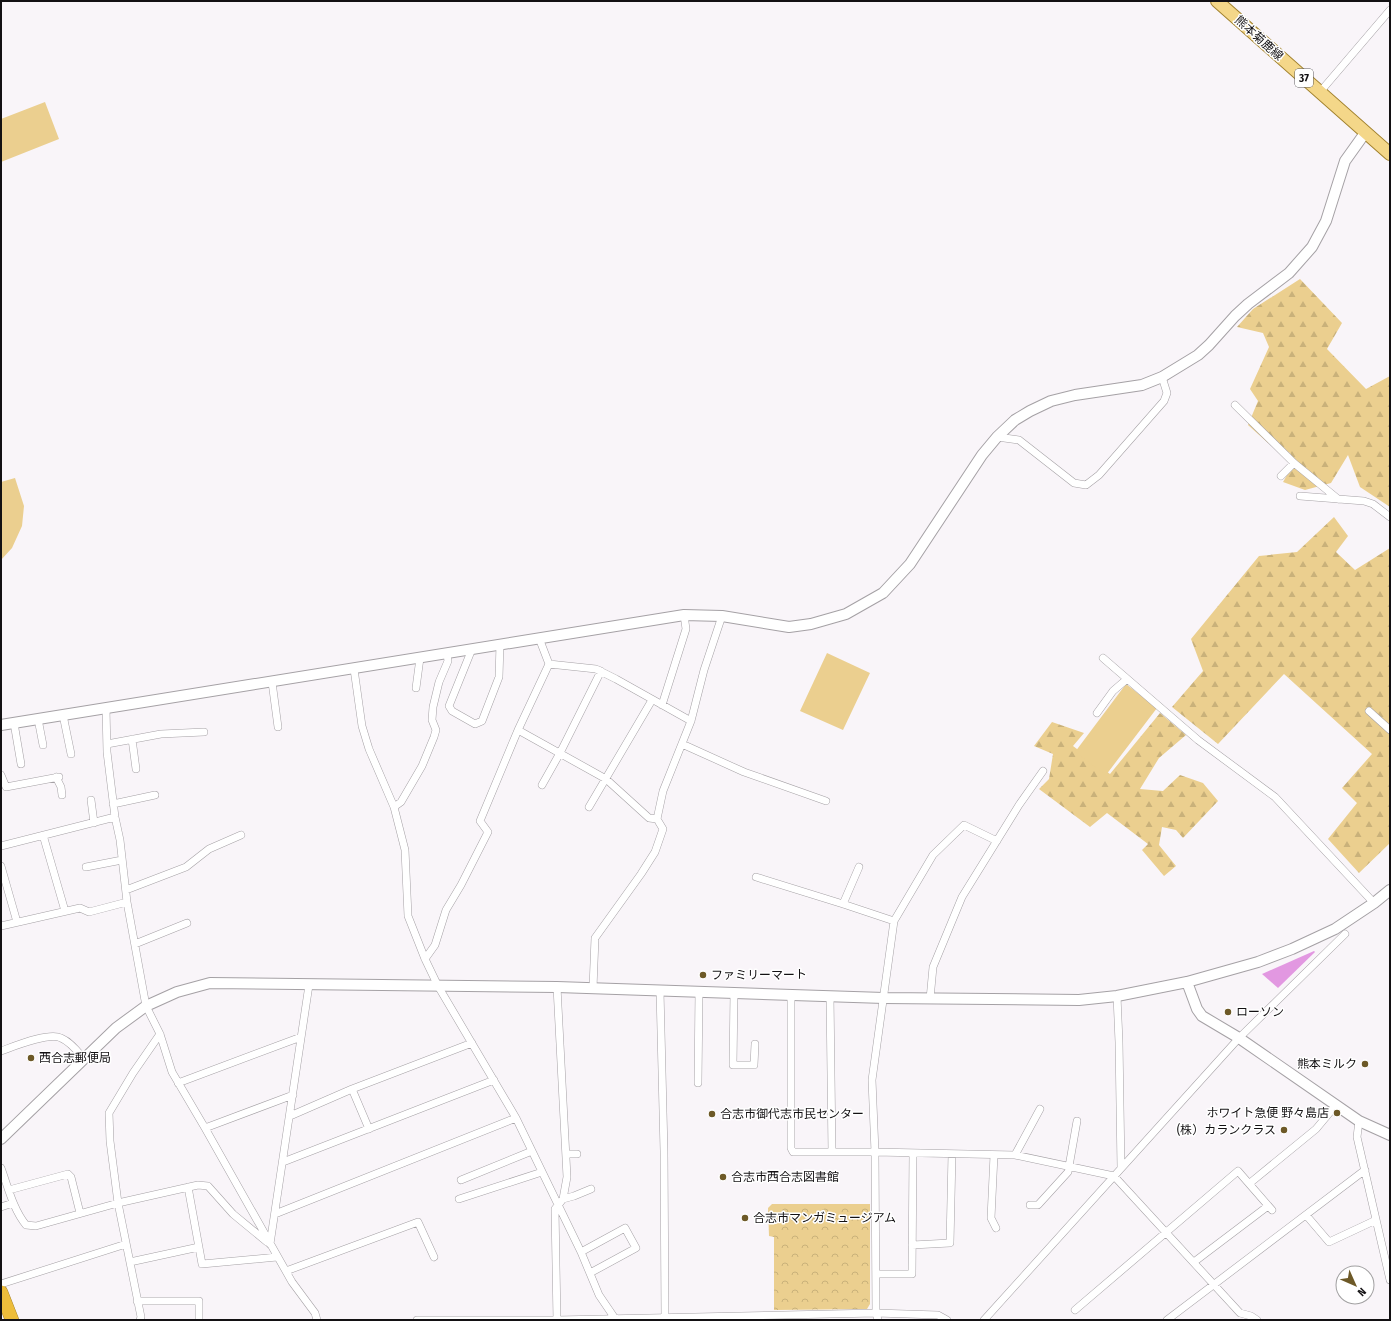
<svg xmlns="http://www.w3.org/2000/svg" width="1391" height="1321" font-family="'Fira Sans Condensed','Noto Sans JP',sans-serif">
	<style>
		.forest { fill: url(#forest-firs) }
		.park { fill: url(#park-crowns) }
		.garden { fill: #ebcf8f }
		.water { fill: #e298e1 }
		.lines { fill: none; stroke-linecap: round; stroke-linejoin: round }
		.street-casing { stroke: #a5a1a5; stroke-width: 8 }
		.secondary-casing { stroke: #a5a1a5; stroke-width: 12 }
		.primary-casing { stroke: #a1812d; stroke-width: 14 }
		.highway-casing { stroke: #a1812d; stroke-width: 14 }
		.street { stroke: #fff; stroke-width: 7 }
		.secondary { stroke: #fff; stroke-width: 10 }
		.primary { stroke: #f4d789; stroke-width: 12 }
		.highway { stroke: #edbd3b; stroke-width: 13 }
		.poi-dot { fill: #6d5927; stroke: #fff; stroke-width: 1.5 }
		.labels { text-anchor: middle; stroke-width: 3; stroke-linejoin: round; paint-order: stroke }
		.shield { fill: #fff; stroke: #5a585a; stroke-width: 1 }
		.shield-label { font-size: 11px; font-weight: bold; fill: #131113 }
		.street-label { font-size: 12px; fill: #131113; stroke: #fff }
		.poi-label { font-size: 12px; fill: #131113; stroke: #fff; text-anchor: start }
	</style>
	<defs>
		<pattern id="forest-firs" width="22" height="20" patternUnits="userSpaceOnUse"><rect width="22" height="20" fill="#ebcf8f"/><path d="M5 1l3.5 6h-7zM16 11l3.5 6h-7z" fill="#c9b17a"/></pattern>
		<pattern id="park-crowns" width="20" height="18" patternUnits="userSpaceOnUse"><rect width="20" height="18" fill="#ebcf8f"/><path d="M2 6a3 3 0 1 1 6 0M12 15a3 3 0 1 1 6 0" fill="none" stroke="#c9b17a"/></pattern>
	</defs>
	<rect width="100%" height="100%" fill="#f9f5f9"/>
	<!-- forest -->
	<path class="forest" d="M1300,279L1342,323L1327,349L1366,389L1390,376V507L1360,487L1348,455L1331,483L1305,490L1283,482L1294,463L1290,453L1268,443L1248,425L1258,401L1250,389L1269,347L1263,333L1237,327L1253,309Z
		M1334,517L1348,536L1336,552L1355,570L1390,548V843L1359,873L1328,839L1357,803L1342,788L1372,754L1284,674L1218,744L1172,707L1203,671L1191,639L1259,556L1297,552Z
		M1160,713L1186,735L1159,758L1140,789L1163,791L1180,775L1203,783L1218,801L1183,838L1176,830L1162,827L1159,845L1176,866L1164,876L1142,850L1148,844L1107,813L1090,827L1039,789L1049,779L1053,754L1034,746L1052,722L1084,733L1073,746L1110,774Z"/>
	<!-- park -->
	<path class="park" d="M772,1204H870V1304L867,1309L774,1310V1237L769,1236L768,1208Z"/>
	<!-- garden -->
	<path class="garden" d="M45,102L59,139L1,162V119Z
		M15,478L24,506L22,526L12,548L1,560V482Z
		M827,653L870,673L843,730L800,711Z
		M1126,684L1157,708L1106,775L1075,752Z"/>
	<!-- water -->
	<path class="water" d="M1314,951L1315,952L1278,988L1262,974Z"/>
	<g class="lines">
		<defs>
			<path id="street" d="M1320,92L1390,10
				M1235,405L1294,463L1338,499
				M997,437L1019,440L1074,483L1086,485L1099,475L1164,401L1167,393L1162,377
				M1281,476L1294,463
				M1300,496L1364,501L1373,504L1390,517
				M472,649L449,706L452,711L475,724L482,721L499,677L500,644
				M1103,658L1198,740L1275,797L1374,903
				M549,664L596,669L616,679L691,721
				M354,669L362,726L369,749L394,807L405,850L408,916L425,959L438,986L516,1118L581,1252L599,1295L616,1320
				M272,682L278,727
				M416,688L420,658
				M662,705L686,629L684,615
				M106,708L107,752L115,817L120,840L127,902L146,1006L160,1034L172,1072L205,1128L292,1282L315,1313L317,1320
				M1369,711L1390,730
				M1097,713L1113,691L1127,679
				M63,715L71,754
				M38,719L43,745
				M14,723L21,764
				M518,730L606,779L649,818L657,819
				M132,739L136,769
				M107,744L161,734L204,732
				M682,744L744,772L826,801
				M1,775L6,787L59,777
				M56,777L61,787L62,795
				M542,785L560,753L601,671
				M91,800L94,823
				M113,804L155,795
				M394,807L401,802L422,766L434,737L436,730L432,720L433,707L439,682L448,661L447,653
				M589,807L652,700
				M43,835L65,911
				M1,846L115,817
				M1,866L17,922
				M86,867L122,860
				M756,877L843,904L894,921
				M126,890L186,867L209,849L241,835
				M843,904L859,867
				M1,926L80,908L89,912L127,902
				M135,944L187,923
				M425,959L435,945L446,910L461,885L488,832L480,821L518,730L549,664L539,638
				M593,988L595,938L641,874L655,852L663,829L657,819L663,791L691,721L704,670L722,616
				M660,991L664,1151L665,1317
				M734,993L733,1065H754L755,1044
				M791,995V1148L793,1152H875L1015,1155L1114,1176L1240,1313L1251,1316L1257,1320
				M830,996L832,1152
				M1117,996L1119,1042L1121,1168
				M930,999L933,967L962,897L1019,805L1043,771
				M1,1051C15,1046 49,1032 61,1038C71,1042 78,1052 84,1059
				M178,1083L301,1037
				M698,1083L699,992
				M352,1089L369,1129
				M290,1116L352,1089L472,1043
				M1359,1121L1357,1137L1390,1280
				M205,1128L293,1095
				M566,1154H577
				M994,1155L991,1218L996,1228
				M1015,1155L1040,1109
				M283,1162L494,1080
				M1,1168C8,1187 13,1209 26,1225L36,1226L118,1203L198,1185L208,1186L233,1214L267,1242
				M461,1180L532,1151
				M1250,1183L1316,1129L1336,1105
				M188,1187L202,1264L277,1257
				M9,1190L68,1174L71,1177L80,1213
				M459,1199L542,1172
				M563,1199L574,1196L591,1189
				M1030,1205H1038L1068,1172L1077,1121
				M1,1207L13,1203
				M275,1214L516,1118
				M1306,1215L1329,1242L1376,1220
				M270,1244L309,985
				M912,1245L950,1243L952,1154
				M581,1252L625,1228L636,1248L590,1273
				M130,1262L199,1247
				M1194,1262L1268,1206
				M286,1271L418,1222L434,1257
				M876,1274H912L913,1153
				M1,1284L126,1244
				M137,1301H199V1320
				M1075,1310L1238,1171L1272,1210
				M140,1320L141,1317L118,1203L110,1141L109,1113L133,1073L160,1034
				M417,1320H557L876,1313L938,1315L947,1320
				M557,1320L555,1209L563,1199L567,1177L557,987
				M878,1320L876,1313L875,1152L872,1080L894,921L933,855L964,825L997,841
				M984,1320L1239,1038L1345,934
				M1167,1320L1365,1170"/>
			<path id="secondary" d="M1,725L684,615L722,616L789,627L811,624L846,614L883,593L910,564L982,455L997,437L1015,420L1030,411L1051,401L1075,395L1142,385L1162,377L1198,355L1209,345L1235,316L1248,304L1289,273L1312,247L1326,221L1345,161L1365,133
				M1187,982L1197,1009L1202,1016L1239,1038L1359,1121L1390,1135
				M1,1139L116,1028L146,1006L177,992L210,983L557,987L884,998L1079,1000L1117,996L1187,982L1258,962L1292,949L1335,929L1374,903L1390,890"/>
			<path id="primary" d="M1217,1L1390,154"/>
			<path id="highway" d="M1,1292L12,1320"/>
		</defs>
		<!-- street casing -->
		<use href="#street" class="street-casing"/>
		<!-- secondary casing -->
		<use href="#secondary" class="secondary-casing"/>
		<!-- primary casing -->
		<use href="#primary" class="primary-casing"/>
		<!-- highway casing -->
		<use href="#highway" class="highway-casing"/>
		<!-- street -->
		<use href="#street" class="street"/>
		<!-- secondary -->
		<use href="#secondary" class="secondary"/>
		<!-- primary -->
		<use href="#primary" class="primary"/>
		<!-- highway -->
		<use href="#highway" class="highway"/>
	</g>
	<!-- markers -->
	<g class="poi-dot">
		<circle cx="703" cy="975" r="4"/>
		<circle cx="1228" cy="1012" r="4"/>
		<circle cx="31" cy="1058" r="4"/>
		<circle cx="1365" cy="1064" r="4"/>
		<circle cx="1337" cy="1113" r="4"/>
		<circle cx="712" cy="1114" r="4"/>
		<circle cx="1284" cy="1130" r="4"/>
		<circle cx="723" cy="1177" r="4"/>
		<circle cx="745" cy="1218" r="4"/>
	</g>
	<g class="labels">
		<!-- shield labels -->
		<rect class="shield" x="1295" y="69" width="18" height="18" rx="3"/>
		<g class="shield-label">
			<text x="1304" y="82">37</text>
		</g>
		<!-- street labels -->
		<g class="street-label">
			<text transform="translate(1259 38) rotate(42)" y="4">熊本菊鹿線</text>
		</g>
		<!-- poi labels -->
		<g class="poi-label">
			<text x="711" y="979">ファミリーマート</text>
			<text x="1236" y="1016">ローソン</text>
			<text x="39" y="1062">西合志郵便局</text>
			<text x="1357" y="1068" text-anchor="end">熊本ミルク</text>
			<text x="1329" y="1117" text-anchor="end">ホワイト急便 野々島店</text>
			<text x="720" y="1118">合志市御代志市民センター</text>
			<text x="1276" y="1134" text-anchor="end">(株）カランクラス</text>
			<text x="731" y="1181">合志市西合志図書館</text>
			<text x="753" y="1222">合志市マンガミュージアム</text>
		</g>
	</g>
	<!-- border -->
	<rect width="1391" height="1321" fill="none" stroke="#131113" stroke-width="4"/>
	<!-- north arrow -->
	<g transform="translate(1355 1285) rotate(135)"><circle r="19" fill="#ffffff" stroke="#a1a0a1"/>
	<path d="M0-3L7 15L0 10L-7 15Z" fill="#6d5927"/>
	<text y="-6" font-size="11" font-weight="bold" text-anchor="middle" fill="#131113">N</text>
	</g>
</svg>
